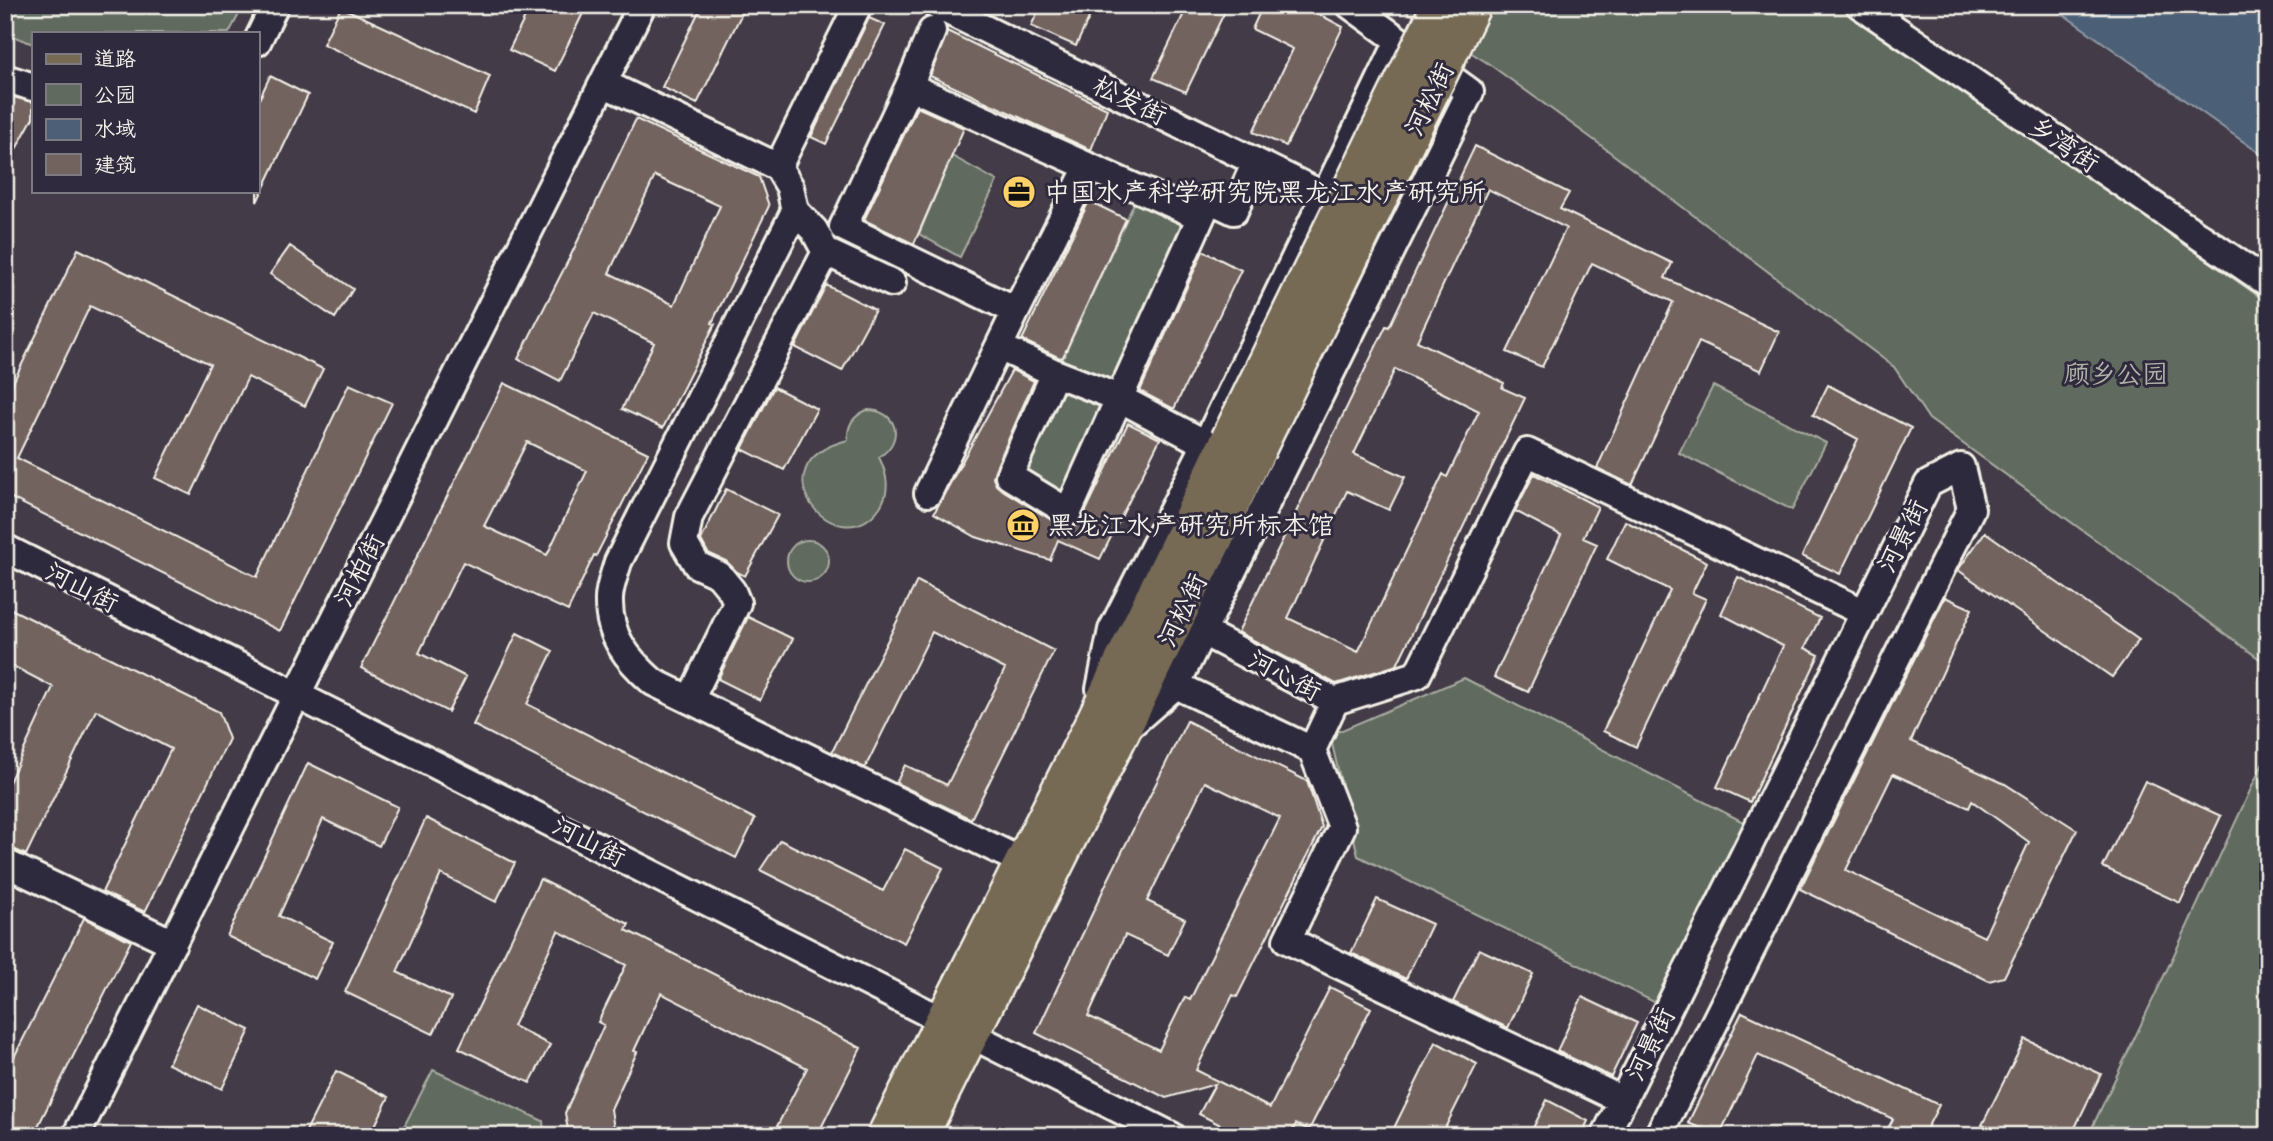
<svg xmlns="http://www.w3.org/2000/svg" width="2273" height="1141" font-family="'Shantell Sans','LXGW WenKai TC',sans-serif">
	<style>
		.green { fill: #616a5e; stroke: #aaaea3; stroke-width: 2 }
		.water { fill: #4c5f77; stroke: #8f99a4; stroke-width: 2 }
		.building { fill: #72635f; stroke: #f4f1e8; stroke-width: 2; fill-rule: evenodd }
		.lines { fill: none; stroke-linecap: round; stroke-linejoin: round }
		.minor-casing { stroke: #f4f1e8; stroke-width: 32 }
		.major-casing { stroke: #f4f1e8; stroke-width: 38 }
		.minor { stroke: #2f2a3d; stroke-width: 26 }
		.major { stroke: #766a54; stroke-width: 33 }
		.major-bridge-casing { stroke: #f4f1e8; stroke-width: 38; stroke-linecap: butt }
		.major-bridge { stroke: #766a54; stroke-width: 33 }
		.labels { text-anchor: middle; stroke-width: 6; stroke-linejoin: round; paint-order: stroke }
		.street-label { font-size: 26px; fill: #f4f1e8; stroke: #2f2a3d }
		.poi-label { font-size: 26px; fill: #f4f1e8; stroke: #2f2a3d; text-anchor: start }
		.park-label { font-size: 26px; fill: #b2b4aa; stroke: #2f2a3d }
	</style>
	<rect width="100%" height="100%" fill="#433b47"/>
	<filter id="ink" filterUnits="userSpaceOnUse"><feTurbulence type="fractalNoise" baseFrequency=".0143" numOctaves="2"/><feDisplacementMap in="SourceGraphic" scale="14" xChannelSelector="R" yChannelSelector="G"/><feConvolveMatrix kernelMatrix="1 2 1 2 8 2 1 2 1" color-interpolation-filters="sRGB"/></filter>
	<g filter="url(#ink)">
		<!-- green -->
		<path class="green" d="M5,5H244L229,33H33V44L5,33Z
			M1396,5H1838L2050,148L2268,303V665L1929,419L1894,367L1594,140L1489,64Z
			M952,156L997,181L960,257L919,234Z
			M1134,203L1196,231L1068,512L1009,476Z
			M1713,386L1826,443L1792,510L1679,453Z
			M867,410C898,410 905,441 879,457C887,474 891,490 880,507C838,567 750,464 848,440C847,425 853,416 867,410Z
			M787 561a21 21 0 1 1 42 0a21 21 0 1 1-42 0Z
			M1464,678L1751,826L1664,1007L1358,856L1330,735Z
			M2268,752V1136H2088L2173,957Z
			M433,1070L543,1121L544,1136H399Z"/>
		<!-- water -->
		<path class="water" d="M2050,5H2268V159Z"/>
		<!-- building -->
		<path class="building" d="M531,5H587L555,71L509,50Z
			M702,5H746L697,104L662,87Z
			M1041,5H1095L1076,46L1031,26Z
			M1188,5H1228L1186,92L1153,78Z
			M1263,5H1302L1343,27L1286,146L1253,132L1293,49L1252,29Z
			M341,7L490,76L474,114L323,44Z
			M869,18L885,25L826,144L811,137Z
			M947,31L1107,109L1091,150L930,76Z
			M270,76L308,95L257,202V104Z
			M5,95L33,102V118L5,169Z
			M917,107L964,128L914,244L864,220Z
			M636,119L759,177L769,206L712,323L715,324L663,428L622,409L654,343L594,313L560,381L518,359L571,255ZM655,176L720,206L674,305L609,273Z
			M1475,146L1569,193L1560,209L1672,263L1665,278L1779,332L1761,371L1699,342L1632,485L1597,468L1673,302L1592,263L1542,367L1507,352L1566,228L1488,189L1417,341L1504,383L1502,388L1525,398L1397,665L1336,684L1238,632L1386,326L1389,327ZM1395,369L1479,411L1447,477L1443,474L1358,652L1288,618L1347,491L1389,510L1405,477L1354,454Z
			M1089,201L1126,219L1063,357L1060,358L1022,340Z
			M290,246L353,289L335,318L270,274Z
			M78,249L323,369L305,406L248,377L191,495L155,478L210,364L90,306L17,458L257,577L349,384L392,403L280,631L5,495V399Z
			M1203,251L1241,270L1174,409L1140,391Z
			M826,285L875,310L842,371L795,347Z
			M1012,370L1034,381L995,470L993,478L996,485L1001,489L1060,525L1069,528L1077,525L1082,519L1128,423L1160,439L1100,559L1058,540L1050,560L976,537L934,513Z
			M504,383L648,453L596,556L594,555L568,611L463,562L419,653L466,677L448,712L361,668ZM527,442L587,471L547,555L484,526Z
			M1828,385L1911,428L1840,574L1802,556L1858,439L1813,415Z
			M774,387L817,409L784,470L742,449Z
			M1534,474L1598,507L1583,538L1597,544L1528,692L1494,677L1561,535L1515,511Z
			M726,489L778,515L745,576L737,572L726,561L708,553L701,540Z
			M1625,521L1707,562L1692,593L1706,599L1636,747L1603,731L1670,590L1607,559Z
			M1985,532L2139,640L2112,677L1958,570Z
			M1738,577L1820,618L1805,648L1819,655L1750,802L1717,787L1783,646L1721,614Z
			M917,581L1054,651L971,819L896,783L905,765L947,785L1005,669L932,632L865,768L832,752Z
			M1945,597L1972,609L1911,741L2005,784L2077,830L2004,977L1989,981L1800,889ZM1893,774L1969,808L1972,801L2029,842L1984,937L1846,870Z
			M5,606L219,712L229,739L145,912L102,892L171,749L96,710L26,855L5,845V791L53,687L5,662Z
			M748,617L793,639L760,700L718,679Z
			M517,633L553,651L527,704L755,819L736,858L473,725Z
			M1187,721L1307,781L1322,827L1237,997L1233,995L1196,1070L1270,1108L1330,987L1371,1008L1309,1130L1296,1124L1290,1136H1242L1199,1114L1215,1084L1166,1098L1036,1033L1107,882ZM1205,782L1280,818L1190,1000L1185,997L1159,1050L1088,1016L1125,935L1168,955L1185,919L1147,901Z
			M308,763L398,807L379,846L323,819L279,916L333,942L315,979L227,936Z
			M2145,781L2221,816L2180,903L2103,867Z
			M426,818L515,863L496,902L441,874L397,972L451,998L433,1034L345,992Z
			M780,840L883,891L905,849L943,868L904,943L760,870Z
			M540,879L629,924L626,930L861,1048L817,1136H772L807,1068L661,993L634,1051L637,1052L611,1109L615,1136H569L565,1113L604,1025L598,1022L626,965L558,931L513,1026L550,1045L530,1083L459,1048Z
			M1377,899L1432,924L1406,979L1351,953Z
			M84,918L131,941L33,1136H5V1075Z
			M1479,949L1533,974L1508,1028L1453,1002Z
			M1582,997L1637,1023L1611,1077L1557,1051Z
			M197,1004L250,1030L222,1089L168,1064Z
			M1742,1012L1939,1105L1923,1136H1884L1893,1119L1758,1055L1719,1136L1688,1123Z
			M2025,1039L2101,1074L2071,1136H2006L1982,1125Z
			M1436,1042L1477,1064L1441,1136H1390Z
			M336,1071L389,1097L370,1136H317L306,1131Z
			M1547,1100L1588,1121L1581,1136H1529Z"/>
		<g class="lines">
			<defs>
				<path id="minor" d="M936,5L1323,195
					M1860,5L2268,283
					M932,31L909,86L843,227L1016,311
					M257,42L275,5
					M5,78L33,87
					M603,83L778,167
					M909,86L1190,212
					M795,211L618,562C615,573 609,587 609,599C608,636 627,659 653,682L1021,861
					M826,252L892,283
					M999,347L1055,373L1119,398L1206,444
					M1055,373L1009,476L1068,512L1209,199L1234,211L1256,162
					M928,493L1016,311L1088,167
					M5,548L1172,1136
					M1176,685L1312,750L1335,701L1203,632
					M1100,689L1112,630L1206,444L1399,41
					M690,700L737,603L732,591L719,575L697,565L684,543L689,517L826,252L814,230L795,211L790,187L778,167L858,5
					M1335,701L1417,675L1527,452L1863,612
					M1129,726L1176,685L1470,92L1350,5
					M1312,750L1342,827L1287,940L1622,1100
					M5,863L173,943
					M76,1136L642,5
					M1605,1136L1928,484L1961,467L1971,509L1658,1136"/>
				<path id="major" d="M884,1136L1093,721L1228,439
					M921,1136L1123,731L1258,451"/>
			</defs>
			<!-- minor casing -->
			<use href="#minor" class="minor-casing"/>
			<!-- major casing -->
			<use href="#major" class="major-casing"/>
			<!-- minor -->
			<use href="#minor" class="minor"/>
			<!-- major -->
			<use href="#major" class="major"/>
			<defs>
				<path id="major-bridge" d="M1228,439L1439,5
					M1258,451L1474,5"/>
			</defs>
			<!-- major-bridge casing -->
			<use href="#major-bridge" class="major-bridge-casing"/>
			<!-- major-bridge -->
			<use href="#major-bridge" class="major-bridge"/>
		</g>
	</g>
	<!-- icons -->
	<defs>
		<symbol id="office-disc" viewBox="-11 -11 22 22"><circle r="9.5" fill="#ffd166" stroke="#2f2a3d"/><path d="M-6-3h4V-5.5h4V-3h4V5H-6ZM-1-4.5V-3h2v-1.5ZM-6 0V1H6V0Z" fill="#111"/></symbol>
		<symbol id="museum-disc" viewBox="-11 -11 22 22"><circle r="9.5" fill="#ffd166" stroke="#2f2a3d"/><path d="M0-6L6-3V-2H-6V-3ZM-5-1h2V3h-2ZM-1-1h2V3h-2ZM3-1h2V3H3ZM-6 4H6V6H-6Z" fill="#111"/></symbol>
	</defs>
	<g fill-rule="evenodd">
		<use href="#office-disc" x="1000" y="173" width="38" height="38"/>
		<use href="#museum-disc" x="1004" y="506" width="38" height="38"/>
	</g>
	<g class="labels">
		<!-- street labels -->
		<g class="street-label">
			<text transform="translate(1429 99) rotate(-64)" y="9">河松街</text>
			<text transform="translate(1130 100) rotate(26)" y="9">松发街</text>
			<text transform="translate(2064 144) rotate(34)" y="9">乡湾街</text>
			<text transform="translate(1902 536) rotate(-63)" y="9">河景街</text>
			<text transform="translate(359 570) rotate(-63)" y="9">河柏街</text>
			<text transform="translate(82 587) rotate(27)" y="9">河山街</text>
			<text transform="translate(1182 610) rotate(-64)" y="9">河松街</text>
			<text transform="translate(1285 675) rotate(28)" y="9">河心街</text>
			<text transform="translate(589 841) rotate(27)" y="9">河山街</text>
			<text transform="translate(1650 1044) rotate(-64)" y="9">河景街</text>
		</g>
		<!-- poi labels -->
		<g class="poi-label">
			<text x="1044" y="201">中国水产科学研究院黑龙江水产研究所</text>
			<text x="1048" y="534">黑龙江水产研究所标本馆</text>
		</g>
		<!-- park labels -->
		<g class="park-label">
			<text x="2116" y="383">顾乡公园</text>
		</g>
	</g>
	<!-- margin -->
	<rect width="2273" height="1141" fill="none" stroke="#2f2a3d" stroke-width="28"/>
	<rect x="14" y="14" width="2245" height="1113" fill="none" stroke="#f4f1e8" stroke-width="2.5" filter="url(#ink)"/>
	<!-- legend -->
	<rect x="32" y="32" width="228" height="161" fill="#2f2a3d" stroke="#7e7a81" stroke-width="2"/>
	<rect x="46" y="54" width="35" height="10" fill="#766a54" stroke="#7e7a81" stroke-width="2"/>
	<text x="94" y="66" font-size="21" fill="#f4f1e8">道路</text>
	<rect x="46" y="84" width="35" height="21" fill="#616a5e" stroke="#7e7a81" stroke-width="2"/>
	<text x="94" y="102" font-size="21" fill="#f4f1e8">公园</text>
	<rect x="46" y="119" width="35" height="21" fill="#4c5f77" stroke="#7e7a81" stroke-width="2"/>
	<text x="94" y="136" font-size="21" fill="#f4f1e8">水域</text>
	<rect x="46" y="154" width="35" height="21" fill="#72635f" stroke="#7e7a81" stroke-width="2"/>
	<text x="94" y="172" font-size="21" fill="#f4f1e8">建筑</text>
</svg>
